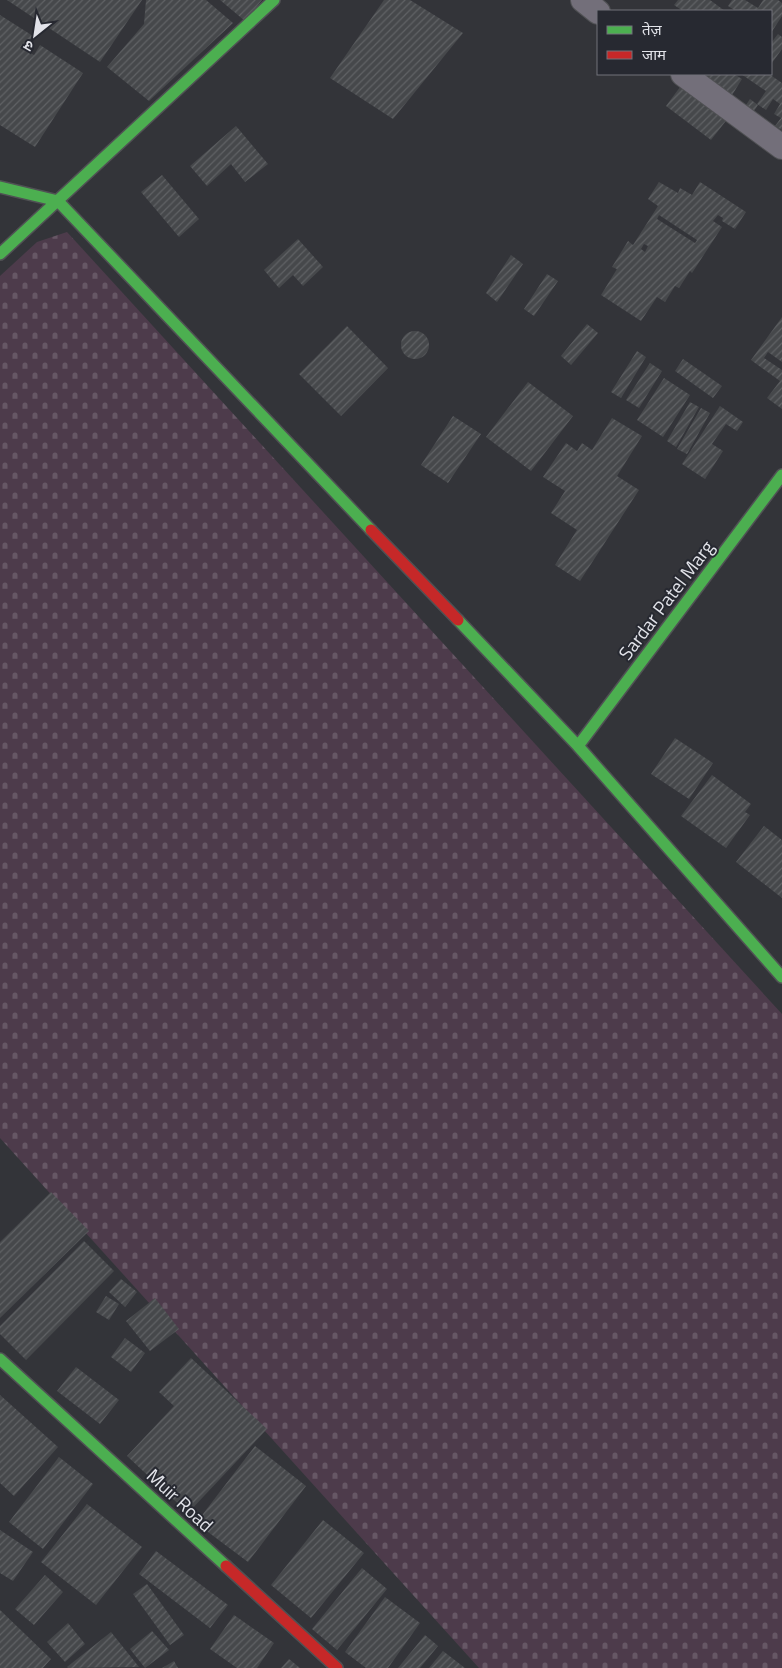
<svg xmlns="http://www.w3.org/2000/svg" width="782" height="1668" font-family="'Titillium Web','Noto Sans Devanagari',sans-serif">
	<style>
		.cemetery { fill: url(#cemetery-stones) }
		.building { fill: url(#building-hatch); fill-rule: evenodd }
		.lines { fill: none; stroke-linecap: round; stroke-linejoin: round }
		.street-casing { stroke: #505154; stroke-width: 26 }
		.fast-casing { stroke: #505154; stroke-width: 14 }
		.jam-casing { stroke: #505154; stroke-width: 14 }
		.street { stroke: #736f7a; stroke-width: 24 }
		.fast { stroke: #4caf50; stroke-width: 11 }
		.jam { stroke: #c62828; stroke-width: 11 }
		.labels { text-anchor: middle; stroke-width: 4; stroke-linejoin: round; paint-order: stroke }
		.street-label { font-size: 19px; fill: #e2e3e9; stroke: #272931 }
	</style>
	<defs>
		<pattern id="cemetery-stones" width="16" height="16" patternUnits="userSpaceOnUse" patternTransform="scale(1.25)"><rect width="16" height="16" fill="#4d3b4b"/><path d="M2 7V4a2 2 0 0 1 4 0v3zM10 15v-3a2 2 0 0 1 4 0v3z" fill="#665765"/></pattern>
		<pattern id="building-hatch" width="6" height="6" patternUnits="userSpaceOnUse" patternTransform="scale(1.25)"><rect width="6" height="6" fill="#46484b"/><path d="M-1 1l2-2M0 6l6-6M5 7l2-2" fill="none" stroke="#606265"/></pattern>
	</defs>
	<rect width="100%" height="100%" fill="#333439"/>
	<!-- cemetery -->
	<path class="cemetery" d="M67,232L782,1014V1668H479L0,1138V276L37,242Z"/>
	<!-- building -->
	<path class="building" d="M7,0H142L100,62Z
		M146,0H206L233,23L149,101L107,67L144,24Z
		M220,0H262L245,21Z
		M384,0H410L463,33L393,119L330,78Z
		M678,0H710L725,11H683L674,5Z
		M732,0H745L758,8L763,0H778L782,3V16L771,33V11H736L728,6Z
		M0,15L33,36L24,49L34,55L40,45L83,73L35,147L0,125Z
		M778,34L782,37V49L772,63L771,43Z
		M699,74H734L742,79L729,100Z
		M741,74H769L782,83V130L775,126L781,118L774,114L780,104L773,99L766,110L757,104L766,91Z
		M683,83L729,117L711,140L666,106Z
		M750,99L758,105L754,111L746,105Z
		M236,126L268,164L245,182L231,164L207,186L190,166Z
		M162,175L199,219L179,237L141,192Z
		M659,182L678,193L680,188L692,195L700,182L746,212L735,229L722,221L723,218L718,215L713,221L722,227L692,273L690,271L679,288L675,286L665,302L657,297L641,321L601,295L617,269L612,267L628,241L633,245L658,206L648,199ZM659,215L697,240L695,243L657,219ZM644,244L648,246L645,252L641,249Z
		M298,239L323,267L303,286L293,275L279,288L264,270Z
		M511,255L523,264L497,302L486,293Z
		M547,274L558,281L534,316L524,309Z
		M782,317V362L768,352L764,358L782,370V409L767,398L780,381L751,360Z
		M587,324L598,333L571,365L561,356Z
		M347,326L388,368L341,416L299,374Z
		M401 345a14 14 0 1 1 28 0a14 14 0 1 1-28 0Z
		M637,351L646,357L621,398L611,392Z
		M683,359L722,386L713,398L675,371Z
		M650,363L662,371L639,408L626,400Z
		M664,378L690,395L663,437L637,420Z
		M528,382L573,416L531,471L486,437Z
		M690,402L699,407L676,447L667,441Z
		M720,406L743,422L737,431L726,424L712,444L723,451L705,479L682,464Z
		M701,408L710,413L687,454L677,449Z
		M453,416L481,434L448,483L421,465Z
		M612,418L642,436L617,476L639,490L580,581L555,565L577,530L551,513L565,491L543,477L566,443L577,451L582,443L592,450Z
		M675,738L713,763L689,799L651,774Z
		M712,775L751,804L745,812L750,815L726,848L681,816Z
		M764,826L782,840V898L736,862Z
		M51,1192L89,1231L0,1318V1242Z
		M84,1241L114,1271L26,1360L0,1334V1326Z
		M121,1279L137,1292L125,1307L109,1292Z
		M106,1296L119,1304L109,1320L96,1312Z
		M155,1298L179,1329L150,1351L126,1321Z
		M125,1338L145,1353L131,1372L111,1357Z
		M191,1358L267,1429L188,1513L127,1456L174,1406L159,1392Z
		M76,1367L119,1400L100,1424L57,1391Z
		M0,1395L58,1447L14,1496L0,1483Z
		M255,1446L306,1486L248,1562L196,1523Z
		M59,1457L93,1484L43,1549L9,1522Z
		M87,1504L142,1547L96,1605L41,1562Z
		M323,1520L364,1553L311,1618L271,1585Z
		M0,1530L33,1552L13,1581L0,1573Z
		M156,1551L228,1605L210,1628L139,1574Z
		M362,1568L387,1589L337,1650L312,1629Z
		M45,1575L63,1592L34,1625L15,1609Z
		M147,1584L184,1635L170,1645L133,1594Z
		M385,1597L420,1623L388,1668H366L345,1652Z
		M0,1610L51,1659L43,1668H0Z
		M234,1615L274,1643L257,1668H237L210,1649Z
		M68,1623L85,1644L65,1662L47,1642Z
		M152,1631L169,1650L145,1668L130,1649Z
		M111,1632L139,1667L68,1668L67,1667Z
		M425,1635L438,1646L420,1668H398Z
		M443,1651L465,1668H429Z
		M289,1659L300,1668H281Z
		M174,1661L178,1668H162Z"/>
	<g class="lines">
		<defs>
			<path id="street" d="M583,0L598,12
				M683,74L782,147"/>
			<path id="fast" d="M0,187L58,201L371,530
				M0,254L274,0
				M458,620L578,746L782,977
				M578,746L782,475
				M0,1359L226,1566"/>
			<path id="jam" d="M371,530L458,620
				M226,1566L337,1668"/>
		</defs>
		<!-- street casing -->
		<use href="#street" class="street-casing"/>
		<!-- fast casing -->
		<use href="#fast" class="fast-casing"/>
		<!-- jam casing -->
		<use href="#jam" class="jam-casing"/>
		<!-- street -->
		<use href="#street" class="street"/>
		<!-- fast -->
		<use href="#fast" class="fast"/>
		<!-- jam -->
		<use href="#jam" class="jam"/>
	</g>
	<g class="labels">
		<!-- street labels -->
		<g class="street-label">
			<text transform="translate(666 600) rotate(-53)" y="7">Sardar Patel Marg</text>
			<text transform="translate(180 1500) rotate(43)" y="7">Muir Road</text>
		</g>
	</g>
	<!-- legend -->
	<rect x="597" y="10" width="175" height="65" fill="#272931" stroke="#72737b"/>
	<rect x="607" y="26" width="25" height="8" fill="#4caf50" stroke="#72737b"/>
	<text x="642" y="35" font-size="15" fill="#e2e3e9">तेज़</text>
	<rect x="607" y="51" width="25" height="8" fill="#c62828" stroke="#72737b"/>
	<text x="642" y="60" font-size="15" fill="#e2e3e9">जाम</text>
	<!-- north arrow -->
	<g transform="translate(35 35) rotate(210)" stroke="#272931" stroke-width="4" paint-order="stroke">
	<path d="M0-4L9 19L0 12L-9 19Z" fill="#e2e3e9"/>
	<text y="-8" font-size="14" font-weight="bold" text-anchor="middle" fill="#e2e3e9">उ</text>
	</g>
</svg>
